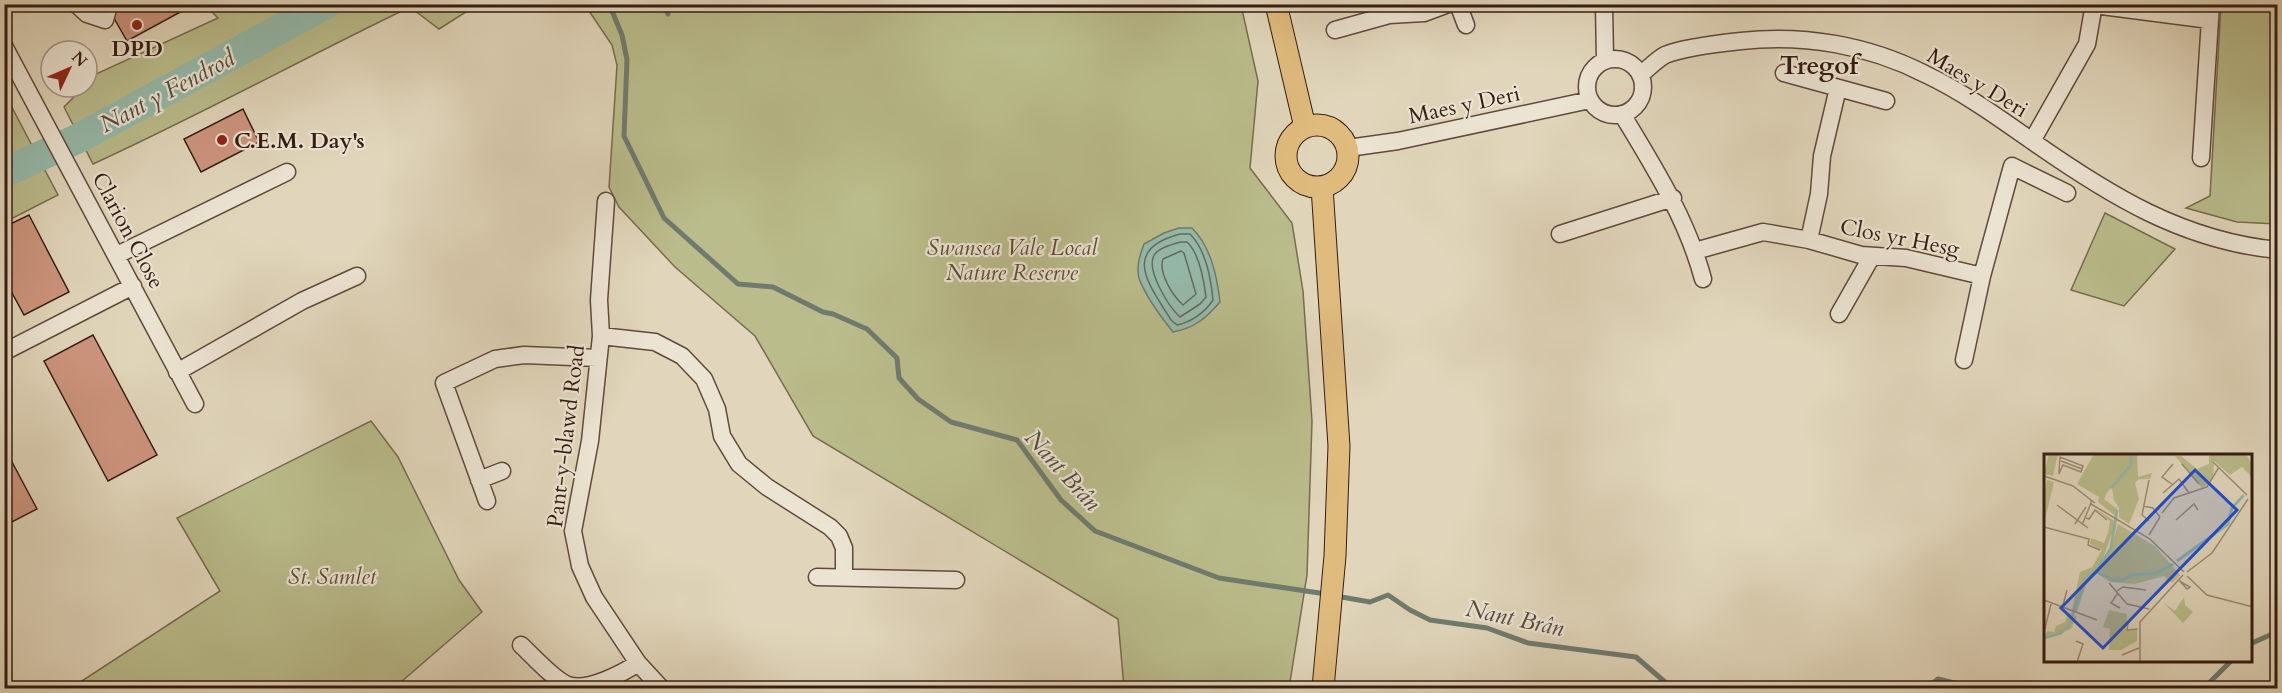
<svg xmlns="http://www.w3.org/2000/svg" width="2282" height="693" font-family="Cardo,serif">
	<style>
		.green { fill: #babc8b; stroke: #786c4e; stroke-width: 1.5 }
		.water { fill: #95baab; stroke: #6f7b6e; stroke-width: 1.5 }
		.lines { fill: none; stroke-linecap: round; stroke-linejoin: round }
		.shore { stroke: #656b5e; stroke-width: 1.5 }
		.stream { stroke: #6f7b6e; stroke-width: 5 }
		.river { stroke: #95baab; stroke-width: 30 }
		.building { fill: #cd957e; stroke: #351c12; stroke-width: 1.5 }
		.minor-casing { stroke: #604a3c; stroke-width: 19 }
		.major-casing { stroke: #351c12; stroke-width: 23 }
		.minor { stroke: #ece4d3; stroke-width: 16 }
		.major { stroke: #e0bb7e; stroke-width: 21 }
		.poi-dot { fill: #8f2418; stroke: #ece4d3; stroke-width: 2 }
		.labels { text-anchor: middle; stroke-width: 4.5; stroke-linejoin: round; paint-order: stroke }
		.poi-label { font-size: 22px; font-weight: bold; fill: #351c12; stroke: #ece4d3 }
		.street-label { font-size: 22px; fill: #351c12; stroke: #ece4d3 }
		.park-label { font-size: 22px; font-style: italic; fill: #5d4c36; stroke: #ece4d3 }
		.water-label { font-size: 24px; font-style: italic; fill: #524b40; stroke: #ece4d3 }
		.quarter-label { font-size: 26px; font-weight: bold; fill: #351c12; stroke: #ece4d3 }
		.inset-river { fill: none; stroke: #95baab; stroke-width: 3 }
		.inset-road { fill: none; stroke: #9c8c77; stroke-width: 1.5 }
		.view { fill: #1d4ed8; fill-opacity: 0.15; stroke: #1d4ed8; stroke-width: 3 }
		.inset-edge { fill: none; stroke: #351c12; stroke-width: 3 }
	</style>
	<rect width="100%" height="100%" fill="#e1d6bb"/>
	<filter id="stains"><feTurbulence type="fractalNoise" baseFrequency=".00333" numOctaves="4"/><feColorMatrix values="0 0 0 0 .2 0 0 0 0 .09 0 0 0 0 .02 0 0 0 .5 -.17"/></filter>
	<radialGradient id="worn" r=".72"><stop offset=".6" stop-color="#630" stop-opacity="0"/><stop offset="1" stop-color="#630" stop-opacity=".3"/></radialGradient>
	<!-- green -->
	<path class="green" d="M211,5V4L477,5L439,29L410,7C304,58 200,115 93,164L64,107L84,87H87V84L96,74L218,18L207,7Z
		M585,5H1241L1258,81L1250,168L1292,223L1303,291L1312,421L1307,575L1289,688H1124L1118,619L813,436L755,336L675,267L619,207L609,187L617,65L612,45Z
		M2221,5H2277V224L2237,222L2186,208L2210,196Z
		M7,98L58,195L5,222L4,100Z
		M2105,213L2175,249L2124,306L2071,290Z
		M371,421L398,457L459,580L482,612L394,688H71L220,591L177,518Z"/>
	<!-- water -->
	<path class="water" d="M1179,228H1192C1211,247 1217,276 1220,302C1206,318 1195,328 1173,332C1161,317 1145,296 1139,278C1136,266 1140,255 1144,244L1164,233Z"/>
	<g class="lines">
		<!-- shore -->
		<path class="shore" d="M1180,234H1190C1205,249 1211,278 1213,300C1205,312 1192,322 1177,325L1171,320C1149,284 1120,250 1180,234Z
			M1181,242H1187C1199,253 1204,281 1206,297L1200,304L1180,317C1169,307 1144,268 1155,254C1160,247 1173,244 1181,242Z
			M1181,251L1184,253L1196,294L1183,305C1173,296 1158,273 1163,259Z"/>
		<!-- stream -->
		<path class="stream" d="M609,4L622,35L627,60L624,136L664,218L738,284L773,287L823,312L833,314L867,329L897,358L899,378L918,399L951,422L1017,440L1061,500L1095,531L1219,578L1326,594
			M665,4L668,14
			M1336,596L1370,602L1388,595L1410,610L1430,620L1487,628L1528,643L1636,657L1672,688
			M2250,644L2270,635L2278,634
			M1927,688L1938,679L1975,688
			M2204,688L2230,662"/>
		<!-- river -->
		<path class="river" d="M4,173L79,138L326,4"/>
	</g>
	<!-- building -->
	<path class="building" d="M106,4H195L127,41Z
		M243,109L259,142L201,172L184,139Z
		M29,215L69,292L24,315L4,278V227Z
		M93,335L157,455L108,481L44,361Z
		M4,447L37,509L4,526Z"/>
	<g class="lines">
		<defs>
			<path id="minor" d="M76,4L87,14L105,20L108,9
				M1458,4L1466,25
				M1604,4L1605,60
				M4,5L5,4
				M2094,5L2210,20
				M1335,30L1389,15L1424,13L1448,4
				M4,46L195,404
				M1587 87a28 28 0 1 1 56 0a28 28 0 1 1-56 0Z
				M1784,73L1886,101
				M1640,75C1648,69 1656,60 1665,55C1682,48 1722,43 1741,41C1804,34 1868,45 1925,74C1963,92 1998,117 2032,141C2109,195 2183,241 2278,250
				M1622,114C1654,167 1687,219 1703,279
				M2032,141L2087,44L2094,4
				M1348,148L1398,141L1590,100
				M2201,158L2211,4
				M606,201L599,300L601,336L590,441L573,531L580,566L594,597L638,663L661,688
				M1560,234L1673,198
				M1809,240L1819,194L1822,156L1838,88
				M1695,251L1763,232L1809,240L1861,255L1906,258L1982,276L1964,360
				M117,255L287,172
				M1982,276L2012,166L2067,193
				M1839,314L1872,256
				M601,336L655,342L682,356L704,379L717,409L722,436L739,464L767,487L830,527L839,536L844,548V576
				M4,352L133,286
				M177,372L302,301L357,276
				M479,480L502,471
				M487,501L444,383L495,359L524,355L597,358
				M817,577L956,580
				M521,645C532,655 554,680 568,685C587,692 623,673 638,663"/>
			<path id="major" d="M1276,4L1305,127
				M1286 156a31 31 0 1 1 62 0a31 31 0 1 1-62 0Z
				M1322,187L1339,446L1335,556L1323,688"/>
		</defs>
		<!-- minor casing -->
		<use href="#minor" class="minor-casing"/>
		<!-- major casing -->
		<use href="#major" class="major-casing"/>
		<!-- minor -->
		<use href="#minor" class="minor"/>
		<!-- major -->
		<use href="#major" class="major"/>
	</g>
	<!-- markers -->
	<g class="poi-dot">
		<circle cx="137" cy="25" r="6"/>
		<circle cx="222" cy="140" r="6"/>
	</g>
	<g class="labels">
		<!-- poi labels -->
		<g class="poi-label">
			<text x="137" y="56">DPD</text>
			<text x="234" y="148" text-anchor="start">C.E.M. Day's</text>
		</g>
		<!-- street labels -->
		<g class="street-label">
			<text transform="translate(1978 82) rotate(31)" y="8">Maes y Deri</text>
			<text transform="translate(1464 104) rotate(-12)" y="8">Maes y Deri</text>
			<text transform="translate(129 230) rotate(62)" y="8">Clarion Close</text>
			<text transform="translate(1900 237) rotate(11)" y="8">Clos yr Hesg</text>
			<text transform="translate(565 436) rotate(-83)" y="8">Pant-y-blawd Road</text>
		</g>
		<!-- park labels -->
		<g class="park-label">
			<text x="1012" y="255">Swansea Vale Local<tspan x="1012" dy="25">Nature Reserve</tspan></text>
			<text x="332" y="584">St. Samlet</text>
		</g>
		<!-- water labels -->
		<g class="water-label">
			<text transform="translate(167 91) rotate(-28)" y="8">Nant y Fendrod</text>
			<text transform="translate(1063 470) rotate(48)" y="8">Nant Brân</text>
			<text transform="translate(1515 618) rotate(12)" y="8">Nant Brân</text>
		</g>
		<!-- quarter labels -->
		<g class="quarter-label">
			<text x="1819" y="74">Tregof</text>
		</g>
	</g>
	<!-- overview -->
	<g transform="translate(2044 454)">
		<rect width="208" height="208" fill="#e1d6bb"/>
		<path d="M5,0H14L9,22L0,20ZM50,0H87L88,5V0H93L94,23L108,19L106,25H95L91,29L95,45L85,70L75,63V54L70,46L68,34L73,28L64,37L60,45L73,55V63L54,48L55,43L33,30ZM165,0H202L208,11V23L198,13L186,21L170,7L169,24L158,34L131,2H137L153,15L165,10ZM3,26L10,28L0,70V41ZM49,53L72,68L57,110L68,92L74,70L111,92L136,121L128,129L120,122L91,130L66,128L51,118L42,130L33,158L28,156L36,118L48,113L58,96L46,90L47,84L60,89L64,79L66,67ZM140,143L141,151L149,158L139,169L120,149L131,157ZM65,156L83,160L82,176H93V187L77,196H65L66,175L59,173ZM24,159L33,162L27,175L0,185L3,177L10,178L12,172L21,168Z" fill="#babc8b"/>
		<path class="inset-river" d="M67,34L87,11V0M133,107L184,70L188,54L200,41M51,117L69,126H78L88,121L113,119L129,110M0,184L17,179L25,171L41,125L54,115L67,94L73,56"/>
		<path class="inset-road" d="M17,7L38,15M169,8L203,41M129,10L118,23L129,31M138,10L155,30M15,20L16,3L39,12L38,15M15,20L19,11L37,18L38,15M0,22L29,32L47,46M119,39L135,25L145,39M51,49L47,46V50L106,85L140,118M13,51L44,74M99,52L109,54L116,63M118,59L130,44L163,33L175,13M42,64L45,65L51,56L63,66M132,66L150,50L154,56M105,67L98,61L105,26M31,70L42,53M38,71L47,49M0,73L45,85L44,91L56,96M105,81L116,63M143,118L168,99L204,45M143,122L163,141L209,153M134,125L143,135L146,133L137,128M65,129L83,150L105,155M73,137L79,133L102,136M74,139L67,149L76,154M0,146L53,166M18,155L23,136M84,169L83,176L94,175M0,178L7,150M32,187L39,190L33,208M78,201L95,194M96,208V168L139,121"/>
		<path class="view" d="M151,16L193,56L59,194L17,154Z"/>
		<rect width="208" height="208" class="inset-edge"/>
	</g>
	<!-- margin -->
	<rect width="2282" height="693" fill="none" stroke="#e1d6bb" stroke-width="24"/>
	<rect x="6" y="6" width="2270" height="681" fill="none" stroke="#351c12" stroke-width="3"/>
	<rect x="12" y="12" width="2258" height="669" fill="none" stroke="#351c12" stroke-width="1.5"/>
	<!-- north arrow -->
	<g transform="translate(69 69) rotate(46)"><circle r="28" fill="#ece4d3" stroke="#a39486" stroke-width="1.5"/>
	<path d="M0-4.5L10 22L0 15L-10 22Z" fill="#8f2418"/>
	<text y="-9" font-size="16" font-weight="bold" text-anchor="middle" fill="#351c12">N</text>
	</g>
	<rect width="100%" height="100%" filter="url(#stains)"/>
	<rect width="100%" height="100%" fill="url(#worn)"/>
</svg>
